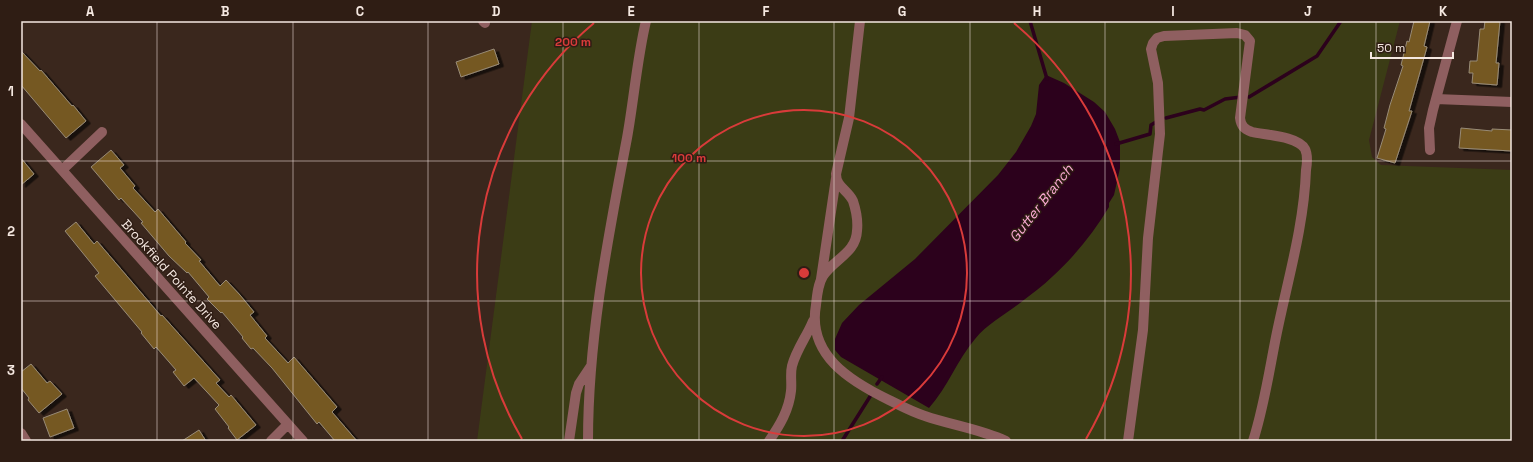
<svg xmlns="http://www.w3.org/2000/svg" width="1533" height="462" font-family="'Space Grotesk',sans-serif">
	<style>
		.green { fill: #3b3c15 }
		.water { fill: #2c011c }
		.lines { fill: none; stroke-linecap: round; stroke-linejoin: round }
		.stream { stroke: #2c011c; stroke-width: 3.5 }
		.building { fill: #755821; stroke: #988b77; filter: url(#shadow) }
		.minor { stroke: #8f5f60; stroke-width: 10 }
		.grid { fill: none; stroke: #f5e8e1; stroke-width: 1; stroke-opacity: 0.55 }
		.ring { fill: none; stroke: #d93b3a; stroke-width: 2 }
		.labels { text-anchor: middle; stroke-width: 3; stroke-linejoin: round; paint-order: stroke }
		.street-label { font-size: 13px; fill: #f5e8e1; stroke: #2f1d14 }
		.water-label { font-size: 14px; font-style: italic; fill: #fcaad5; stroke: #2f1d14 }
		.centre { fill: #d93b3a; stroke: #2f1d14; stroke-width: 2 }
		.ring-label { font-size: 12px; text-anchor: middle; font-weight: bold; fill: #d93b3a; stroke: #2f1d14; stroke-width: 3; stroke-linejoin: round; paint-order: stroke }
		.neatline { fill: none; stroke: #f5e8e1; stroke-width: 1.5 }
		.grid-label { font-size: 13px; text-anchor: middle; font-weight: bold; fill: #f5e8e1 }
	</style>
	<defs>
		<filter id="shadow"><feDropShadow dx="4.5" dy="2.5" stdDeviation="0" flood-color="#0009"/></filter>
	</defs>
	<rect width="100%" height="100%" fill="#3a271d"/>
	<!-- green -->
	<path class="green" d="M532,21H1400L1369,140L1372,157L1381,165L1512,170V441H477Z"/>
	<!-- water -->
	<path class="water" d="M1046,75L1064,83L1094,102L1105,112L1115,129L1120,142V168L1114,195L1109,203V207C1094,232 1075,256 1053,276C1043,286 1031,294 1020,303C1005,315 987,324 975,339C957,360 948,387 929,408L841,357L835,350V339L842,323L859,305L915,259L998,175L1016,152L1031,126L1036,114L1039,85Z"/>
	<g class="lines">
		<!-- stream -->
		<path class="stream" d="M1030,21L1047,79
			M1249,97L1317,56L1341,21
			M1166,118L1200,109L1204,110L1225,99L1241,97
			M1116,144L1150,134L1151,125L1156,122
			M877,384L882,377
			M842,441L871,395"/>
	</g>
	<!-- building -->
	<path class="building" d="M1414,21H1430L1424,46L1427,47L1409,111H1412L1395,163L1377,158L1386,129L1384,128L1390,105L1403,66L1401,65L1407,41L1409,42Z
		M1485,21H1500L1496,63H1499L1497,85L1472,83L1473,73H1469L1470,61H1477L1480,29H1484Z
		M494,49L499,64L461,77L456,62Z
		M21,51L40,71L41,70L72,106L73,105L86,121L66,138L21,85Z
		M1461,128L1492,131V129L1512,130V151L1459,148Z
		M111,150L124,165L120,168L135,186L133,188L155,212L158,209L186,242L185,243L201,260L199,261L220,286L226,280L240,295L254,312L250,315L267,336L265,338L288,363L294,357L337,407L332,412L357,441H335L319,422L317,424L272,368L253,348L251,349L242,338L243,337L222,312L221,313L207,299L209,297L188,272L187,273L169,256L141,223L143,222L121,198L119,200L91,167Z
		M21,158L34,174L21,185Z
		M76,222L94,244L97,241L161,316L162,315L220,380L216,383L229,397L231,395L256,425L237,440L228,428L229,427L215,409L219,405L194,378L184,386L173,372L176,370L156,347L154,349L141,333L142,332L95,276L99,273L65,231Z
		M31,364L47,383L50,381L62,394L39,413L28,400L29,398L21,388V372Z
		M67,409L74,428L50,437L43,418Z
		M199,430L206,441H182Z"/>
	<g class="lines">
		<!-- minor -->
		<path class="minor" d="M483,21L485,23
			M860,21L849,118L836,174C836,187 848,190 853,201C856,210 858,222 857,231C856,253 834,259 823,276C818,284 817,295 816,305C807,355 850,381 889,400C901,406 912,412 925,416C951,425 980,429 1006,441
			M1436,99L1512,102
			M21,124L303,441
			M1430,150L1429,128L1433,110L1457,21
			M62,170L102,132
			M821,279L836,178
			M21,433L26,441
			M271,441L288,424
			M569,441L576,393L579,384L591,366
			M588,441C588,338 608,238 627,138C634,99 637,59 646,21
			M769,441C780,425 789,410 791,391C792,382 790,374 792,366C796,350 807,336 813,321
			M1128,441L1143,330L1148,238L1160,134L1158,83L1151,49L1153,43L1157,38L1164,36L1237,33L1245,35L1250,41L1240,118C1241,126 1244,129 1252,132C1265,135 1298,136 1305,149C1308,155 1307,164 1306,170C1304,227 1287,282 1276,337C1269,372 1264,407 1253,441"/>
	</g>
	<!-- grid -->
	<path class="grid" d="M157,21V441M293,21V441M428,21V441M563,21V441M699,21V441M834,21V441M970,21V441M1105,21V441M1240,21V441M1376,21V441M21,161H1512M21,301H1512"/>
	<!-- distance rings -->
	<g class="ring">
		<circle cx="804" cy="273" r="163"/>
		<path d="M522 439A327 327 0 0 1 594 23M1014 23A327 327 0 0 1 1086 439"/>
	</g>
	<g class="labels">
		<!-- street labels -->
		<g class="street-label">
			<text transform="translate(172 274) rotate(48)" y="5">Brookfield Pointe Drive</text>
		</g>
		<!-- water labels -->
		<g class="water-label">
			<text transform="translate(1041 203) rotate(-52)" y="5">Gutter Branch</text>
		</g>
	</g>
	<circle cx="804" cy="273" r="6" class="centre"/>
	<g class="ring-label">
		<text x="573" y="46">200 m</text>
		<text x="689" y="162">100 m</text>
	</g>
	<!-- border -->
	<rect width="1533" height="462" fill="none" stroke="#2f1d14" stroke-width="44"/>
	<!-- scale -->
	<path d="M1371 52v6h82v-6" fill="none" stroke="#f5e8e1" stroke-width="2"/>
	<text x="1377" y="52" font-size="12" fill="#f5e8e1" stroke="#2f1d14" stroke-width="3" paint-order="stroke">50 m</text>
	<rect x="22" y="22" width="1489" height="418" class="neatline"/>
	<g class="grid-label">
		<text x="90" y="16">A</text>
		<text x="225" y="16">B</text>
		<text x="360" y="16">C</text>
		<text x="496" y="16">D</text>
		<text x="631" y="16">E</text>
		<text x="766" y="16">F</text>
		<text x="902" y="16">G</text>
		<text x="1037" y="16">H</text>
		<text x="1173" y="16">I</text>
		<text x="1308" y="16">J</text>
		<text x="1443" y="16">K</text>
		<text x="11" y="96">1</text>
		<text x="11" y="236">2</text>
		<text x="11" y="375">3</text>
	</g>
</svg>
